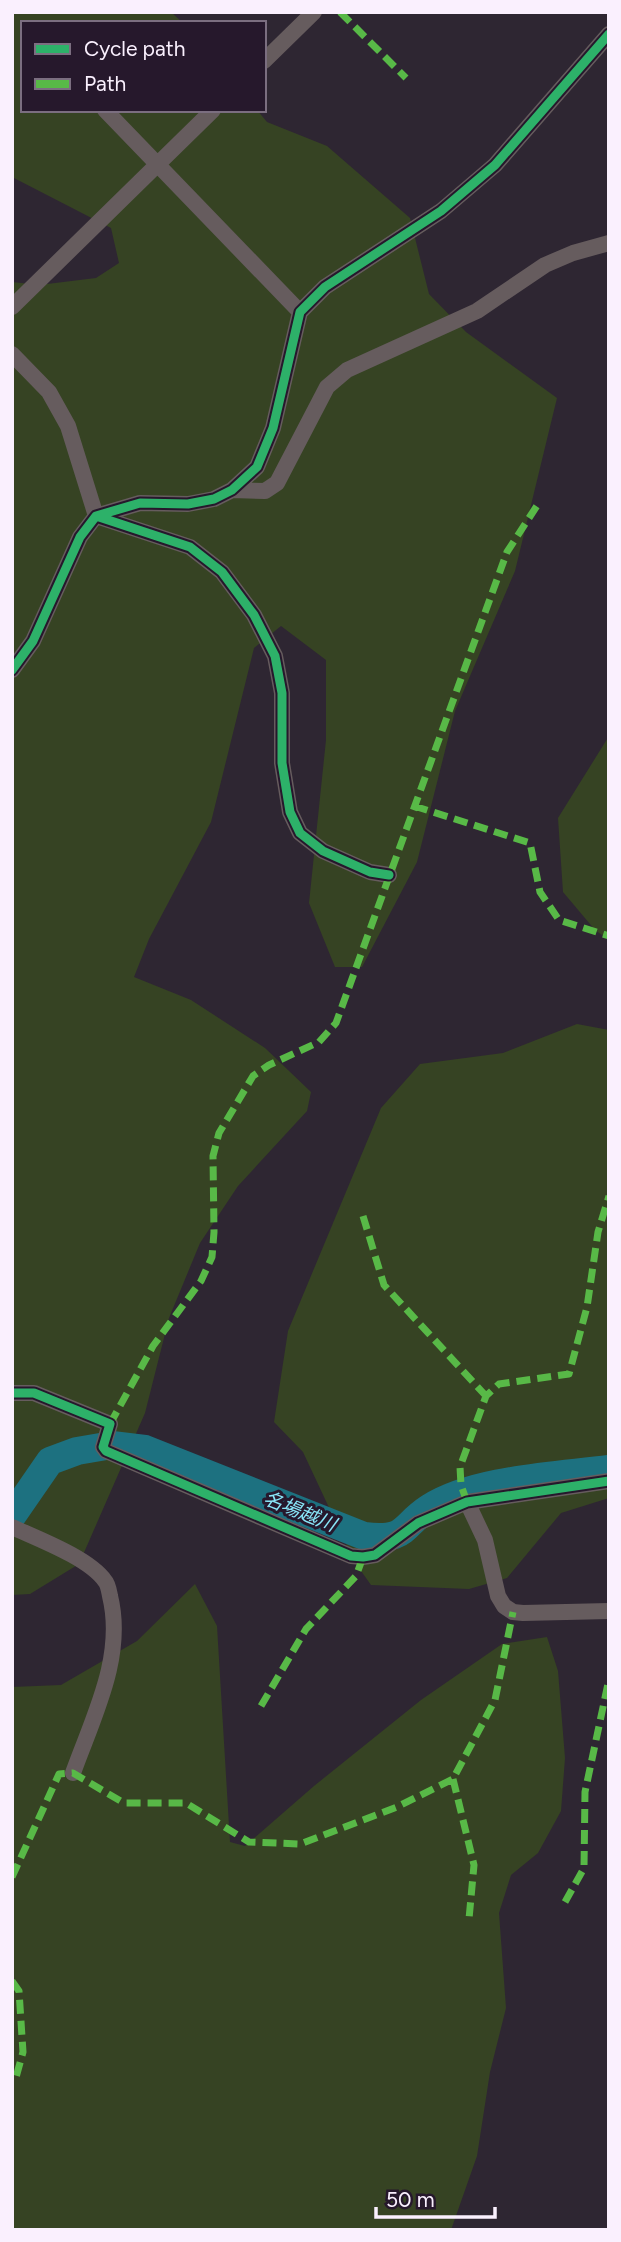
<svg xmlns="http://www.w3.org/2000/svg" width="621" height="2242" font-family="Figtree,'Noto Sans JP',sans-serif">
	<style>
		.green { fill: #364323 }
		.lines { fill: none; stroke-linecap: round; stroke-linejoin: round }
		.river { stroke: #1d7180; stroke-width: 28 }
		.minor { stroke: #665c5e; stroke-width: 16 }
		.quiet { stroke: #58b947; stroke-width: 7; stroke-dasharray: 14 7; stroke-linecap: butt }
		.cycleway-casing { stroke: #26182c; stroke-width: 13 }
		.cycleway { stroke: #2db169; stroke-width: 9 }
		.labels { text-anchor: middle; stroke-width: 6; stroke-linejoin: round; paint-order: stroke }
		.water-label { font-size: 19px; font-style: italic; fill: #89e6f8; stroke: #26182c }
	</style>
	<rect width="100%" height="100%" fill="#2e2632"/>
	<!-- green -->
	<path class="green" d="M12,12H171L183,23H23V110H257L267,122L327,146L410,218L429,294L466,332L557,398L515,571L455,711L417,862L362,967H335L309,903L326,740V660L281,626L254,648L211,822L149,939L134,977L191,1000L265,1048L311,1092L307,1111L238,1186L200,1243L169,1318L145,1413L79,1564L30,1594L12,1595V282L39,285L96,278L119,263L111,228L12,177Z
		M609,736V940L595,930L563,892L558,818Z
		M577,1024L609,1030V1498L561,1513L507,1578L469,1589L371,1585L354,1561L303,1452L274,1422L288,1331L381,1108L420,1064L503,1053Z
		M195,1584L217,1626L230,1842L245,1846L314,1786L421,1700L502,1644L547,1637L558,1671L565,1758L561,1811L538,1853L511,1875L499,1913L506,2008L490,2072L477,2156L451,2230H12V1687L61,1685L137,1641Z"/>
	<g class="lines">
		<!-- river -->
		<path class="river" d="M12,1516L50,1461L77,1451L112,1445L145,1449L364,1536C408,1541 400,1527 429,1508C474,1479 556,1476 609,1469"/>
		<!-- minor -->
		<path class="minor" d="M264,61L314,12
			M105,110L300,312
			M12,307L213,110
			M12,354L49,392L68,426L96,516
			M232,490L265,491L277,483L327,387L347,370L477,311L545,265L573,253L609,243
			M96,516L190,547L222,572L254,615L275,656L282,693V763L290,812L300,833L323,851L370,872L389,875
			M12,670L33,641L80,537L96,516L140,503L188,504L214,499L232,490L257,467L273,428L300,312L325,287L441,211L495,165L609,34
			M12,1393H34L110,1424L103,1447L106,1451L351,1556L363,1557L375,1555L418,1523L467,1502L609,1481
			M467,1502L485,1540L498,1596L504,1606L513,1612L523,1613L609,1611
			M12,1527C38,1539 89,1558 105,1581C108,1584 109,1591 110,1596C125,1657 93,1717 73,1773"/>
		<!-- quiet -->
		<path class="quiet" d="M340,12L406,78
			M414,806L530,843L540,892L559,920L609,936
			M363,1216L384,1285L486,1396
			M110,1424L153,1346L201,1281L212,1257L214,1232L213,1156L219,1133L253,1076L269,1065L319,1042L336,1023L507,552L540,501
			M467,1502L461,1485L460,1467L486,1396L499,1384L569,1374L587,1307L598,1232L609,1196
			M261,1706L306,1629L356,1576L363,1557
			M453,1779L474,1865L469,1919
			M12,1877L59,1774L73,1773L124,1803H186L249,1842L300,1844L397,1807L453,1779L495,1700L513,1612
			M565,1902L584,1868L585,1792L609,1679
			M12,1981L19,1991L23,2052L15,2081"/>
		<defs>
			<path id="cycleway" d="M96,516L190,547L222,572L254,615L275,656L282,693V763L290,812L300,833L323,851L370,872L389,875
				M12,670L33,641L80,537L96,516L140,503L188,504L214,499L232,490L257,467L273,428L300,312L325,287L441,211L495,165L609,34
				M12,1393H34L110,1424L103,1447L106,1451L351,1556L363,1557L375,1555L418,1523L467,1502L609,1481"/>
		</defs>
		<!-- cycleway casing -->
		<use href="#cycleway" class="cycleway-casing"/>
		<!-- cycleway -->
		<use href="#cycleway" class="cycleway"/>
	</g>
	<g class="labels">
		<!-- water labels -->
		<g class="water-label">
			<text transform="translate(300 1511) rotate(22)" y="7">名場越川</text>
		</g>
	</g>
	<!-- border -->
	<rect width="621" height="2242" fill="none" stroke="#faf0fe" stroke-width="28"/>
	<!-- legend -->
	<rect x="21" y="21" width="245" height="91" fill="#26182c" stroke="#7b6e80" stroke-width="2"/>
	<rect x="35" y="44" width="35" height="10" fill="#2db169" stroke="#7b6e80" stroke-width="2"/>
	<text x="84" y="56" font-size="21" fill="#faf0fe">Cycle path</text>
	<rect x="35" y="79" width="35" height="10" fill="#58b947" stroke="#7b6e80" stroke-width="2"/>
	<text x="84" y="91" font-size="21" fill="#faf0fe">Path</text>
	<!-- scale -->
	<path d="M376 2207v10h119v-10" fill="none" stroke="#faf0fe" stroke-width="3.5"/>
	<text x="386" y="2207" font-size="21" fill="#faf0fe" stroke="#26182c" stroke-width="5" paint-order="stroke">50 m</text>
</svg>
